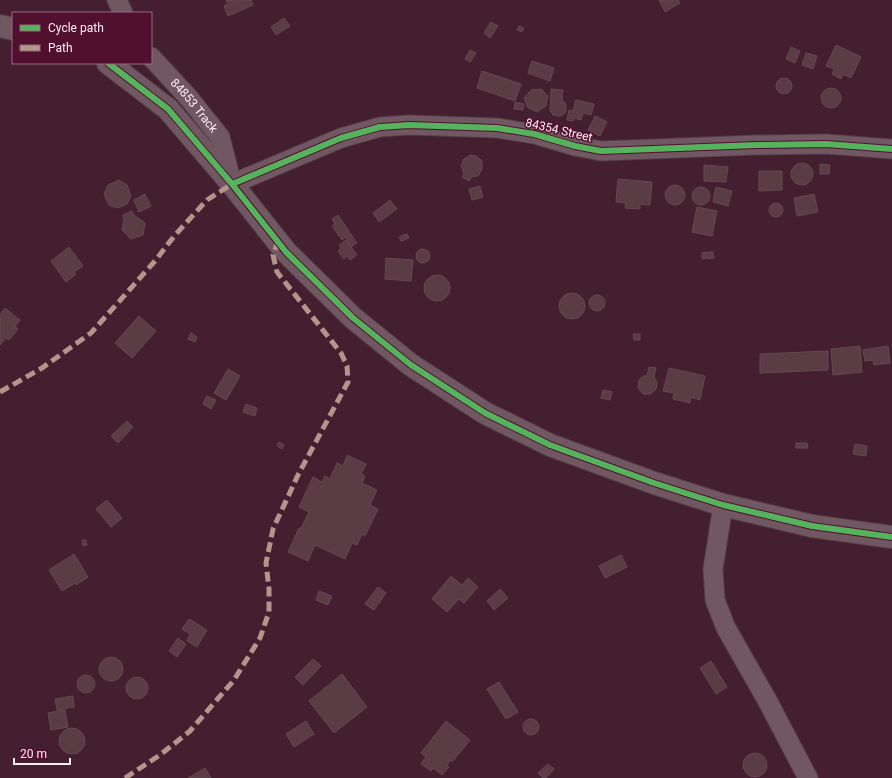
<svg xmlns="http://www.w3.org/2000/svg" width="892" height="778" font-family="Roboto,sans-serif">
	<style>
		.building { fill: #5a3c45; stroke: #664850 }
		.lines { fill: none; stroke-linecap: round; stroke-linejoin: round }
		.street-casing { stroke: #553d47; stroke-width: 21 }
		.secondary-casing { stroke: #553d47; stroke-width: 24 }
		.street { stroke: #715762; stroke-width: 19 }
		.secondary { stroke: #715762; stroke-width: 22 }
		.quiet { stroke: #b2968c; stroke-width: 5; stroke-dasharray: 10 5; stroke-linecap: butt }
		.cycleway-casing { stroke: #52102f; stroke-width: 8 }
		.cycleway { stroke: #56b35d; stroke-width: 6 }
		.labels { text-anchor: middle; stroke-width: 3; stroke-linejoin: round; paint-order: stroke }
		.street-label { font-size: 12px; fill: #feedf2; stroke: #52102f }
	</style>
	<rect width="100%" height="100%" fill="#431f30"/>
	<!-- building -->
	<path class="building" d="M226,0H251L253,5L228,16L224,6L228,4Z
		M659,0H678L680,3L665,12Z
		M284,18L290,26L276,35L271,27Z
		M491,22L498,26L490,38L484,33Z
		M519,26L524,28L522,32L517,30Z
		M836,45L861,57L851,78L843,74L841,79L832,74L834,69L826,66Z
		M791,47L800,51L795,63L786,59Z
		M470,50L476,53L470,62L465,59Z
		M806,53L817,56L813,69L802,65Z
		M532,61L554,68L550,81L528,73Z
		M482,71L521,84L515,101L477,88Z
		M776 86a8 8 0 1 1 16 0a8 8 0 1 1-16 0Z
		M821 98a10 10 0 1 1 20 0a10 10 0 1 1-20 0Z
		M541,89L548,96L546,106L537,112L528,108L524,98L531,90Z
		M551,89L563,90L562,100L566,104V109L565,113L561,116H557L553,115L550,111Z
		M576,100L594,104L591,115L583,113L581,120L574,118L573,121L567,120L569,110L573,111Z
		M515,102L524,104L523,110L514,109Z
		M595,116L607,122L600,136L588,130Z
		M470,155L476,156L482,161V169L478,176L471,177L469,181L462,177L464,174L461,165L464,159Z
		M791 174a11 11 0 1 1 22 0a11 11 0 1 1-22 0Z
		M820,164L830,165L829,174H820Z
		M704,165L728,167L726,182L704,181Z
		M759,171H782V190L759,191Z
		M618,179L652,182L650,205L640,204V209L625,208L626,203L616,202Z
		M119,180L127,185L131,196L127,204L118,208L109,205L104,194L108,185Z
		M665 195a10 10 0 1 1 20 0a10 10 0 1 1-20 0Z
		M480,186L483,197L472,200L469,189Z
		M692 196a9 9 0 1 1 18 0a9 9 0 1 1-18 0Z
		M716,187L732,191L728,206L713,202Z
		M145,194L151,206L139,212L134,200Z
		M814,194L818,212L797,216L794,198Z
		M390,200L397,209L379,222L373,213Z
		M769 210a7 7 0 1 1 14 0a7 7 0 1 1-14 0Z
		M697,207L717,211L712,236L692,232Z
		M132,211L134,215L145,223L143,235L131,239L122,230L124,219L123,215Z
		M338,215L357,243L351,247L345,237L342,240L332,226L335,224L332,219Z
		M407,234L409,238L401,241L399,237Z
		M346,240L357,255L350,260L347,256L344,259L338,251L341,248L339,245Z
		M69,247L83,266L74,272L76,274L66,282L51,261Z
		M416 256a7 7 0 1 1 14 0a7 7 0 1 1-14 0Z
		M706,252L707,258L702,259V253Z
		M708,252H713L714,258L708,259Z
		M386,258L413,260L411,281L385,279Z
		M424 288a13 13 0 1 1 26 0a13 13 0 1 1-26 0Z
		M559 306a13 13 0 1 1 26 0a13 13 0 1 1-26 0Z
		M589 303a8 8 0 1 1 16 0a8 8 0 1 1-16 0Z
		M5,308L20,320L15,327L18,329L9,340L6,338L0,345V314Z
		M139,316L156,331L132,358L115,343Z
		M191,333L197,337L195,342L188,339Z
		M633,334H640V340H634Z
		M860,346L862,372L833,375L831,349Z
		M888,346L890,363L874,365L873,360L865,361L863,350Z
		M828,351V370L760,373V354Z
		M649,367L656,368L654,377L657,383L656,389L651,394H643L638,388L639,380L643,376H647Z
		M669,368L705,376L700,400L691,397L690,403L673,399L674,393L663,391Z
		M228,369L240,376L226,400L214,393Z
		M603,390L612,392L610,400L601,398Z
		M207,396L216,400L211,409L203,404Z
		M246,404L257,408L255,416L243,412Z
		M127,421L133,427L118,443L111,436Z
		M279,442L284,445L282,449L277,446Z
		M796,443H807L808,448H796Z
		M855,444L867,446L866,456L853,454Z
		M347,455L366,464L361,474L365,476L362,483L377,490L370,505L378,509L365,536L362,534L357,545L352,543L345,559L315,545L308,561L288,552L299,528H301L309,512L299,507L313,477L322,482L325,476L330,479L337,463L343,466Z
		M107,500L122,518L111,527L96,509Z
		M82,540H86L87,545L83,546Z
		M74,554L88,577L76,585L75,583L62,591L49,570Z
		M621,555L627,567L605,578L599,566Z
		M451,576L462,585L468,578L478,587L464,603L459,599L447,612L432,599Z
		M378,587L386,593L374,610L365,604Z
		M500,589L508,598L494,610L487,601Z
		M319,591L332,596L328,605L316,600Z
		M189,619L207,630L197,647L187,641L190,634L182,629Z
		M178,638L186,644L177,657L169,651Z
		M99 669a12 12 0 1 1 24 0a12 12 0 1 1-24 0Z
		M313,659L321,666L303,685L295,677Z
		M711,661L727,687L716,694L700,668Z
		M342,674L367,707L334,733L309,701Z
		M77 684a9 9 0 1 1 18 0a9 9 0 1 1-18 0Z
		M126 688a11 11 0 1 1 22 0a11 11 0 1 1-22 0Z
		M499,682L518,712L506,719L487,689Z
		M73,696L74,707L57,710L55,699Z
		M65,710L68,727L51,730L48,713Z
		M523 727a8 8 0 1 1 16 0a8 8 0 1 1-16 0Z
		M306,721L314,734L294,747L286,734Z
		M446,721L470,740L453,761L451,760L447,765L449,767L442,775L433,768L431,771L421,764L426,757L421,753Z
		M59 741a13 13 0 1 1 26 0a13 13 0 1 1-26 0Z
		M743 765a12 12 0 1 1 24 0a12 12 0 1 1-24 0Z
		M548,764L554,769L546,778H543L538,773Z
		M205,768L211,778H188Z"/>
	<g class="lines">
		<defs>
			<g id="street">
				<path d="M117,0L123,13"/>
				<path id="s1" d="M151,57L188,97L220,137L232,184L341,138L380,127L409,125L497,128L534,134L575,146L601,151L756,145L826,144L892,149"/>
				<path d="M723,505L713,569L715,600L726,628L767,700L808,778"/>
			</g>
			<path id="secondary" d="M0,26L13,29
				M108,63L168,109L232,184L286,252L353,318L411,365L485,413L550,445L654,483L723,505L812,526L892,537"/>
		</defs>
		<!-- street casing -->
		<use href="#street" class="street-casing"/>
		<!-- secondary casing -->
		<use href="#secondary" class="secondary-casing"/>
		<!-- street -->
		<use href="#street" class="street"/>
		<!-- secondary -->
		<use href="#secondary" class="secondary"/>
		<!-- quiet -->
		<path class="quiet" d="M0,392L42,368L91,333L155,261L175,235L207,200L232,184
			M125,778L160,755L190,731L234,680L260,638L269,612V589L266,563L273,529L298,475L348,382L347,366L341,353L277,272L273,255L278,241"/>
		<defs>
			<path id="cycleway" d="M108,63L168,109L232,184L286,252L353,318L411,365L485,413L550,445L654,483L723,505L812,526L892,537
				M232,184L341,138L380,127L409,125L497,128L534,134L575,146L601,151L756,145L826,144L892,149"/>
		</defs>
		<!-- cycleway casing -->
		<use href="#cycleway" class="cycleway-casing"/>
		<!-- cycleway -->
		<use href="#cycleway" class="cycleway"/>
	</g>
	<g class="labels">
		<!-- street labels -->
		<g class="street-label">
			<text dy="4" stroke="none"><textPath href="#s1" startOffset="65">84853 Track</textPath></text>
			<text transform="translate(559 130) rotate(13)" y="4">84354 Street</text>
		</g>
	</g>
	<!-- legend -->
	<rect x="12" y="12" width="140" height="52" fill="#52102f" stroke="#97687d"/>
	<rect x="20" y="25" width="20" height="6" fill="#56b35d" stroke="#97687d"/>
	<text x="48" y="32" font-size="12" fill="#feedf2">Cycle path</text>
	<rect x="20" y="45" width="20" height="6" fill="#b2968c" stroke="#97687d"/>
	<text x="48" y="52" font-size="12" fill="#feedf2">Path</text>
	<!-- scale -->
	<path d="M14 758v6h56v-6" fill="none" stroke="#feedf2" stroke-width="2"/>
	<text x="20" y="758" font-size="12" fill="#feedf2" stroke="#52102f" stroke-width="3" paint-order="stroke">20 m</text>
</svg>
